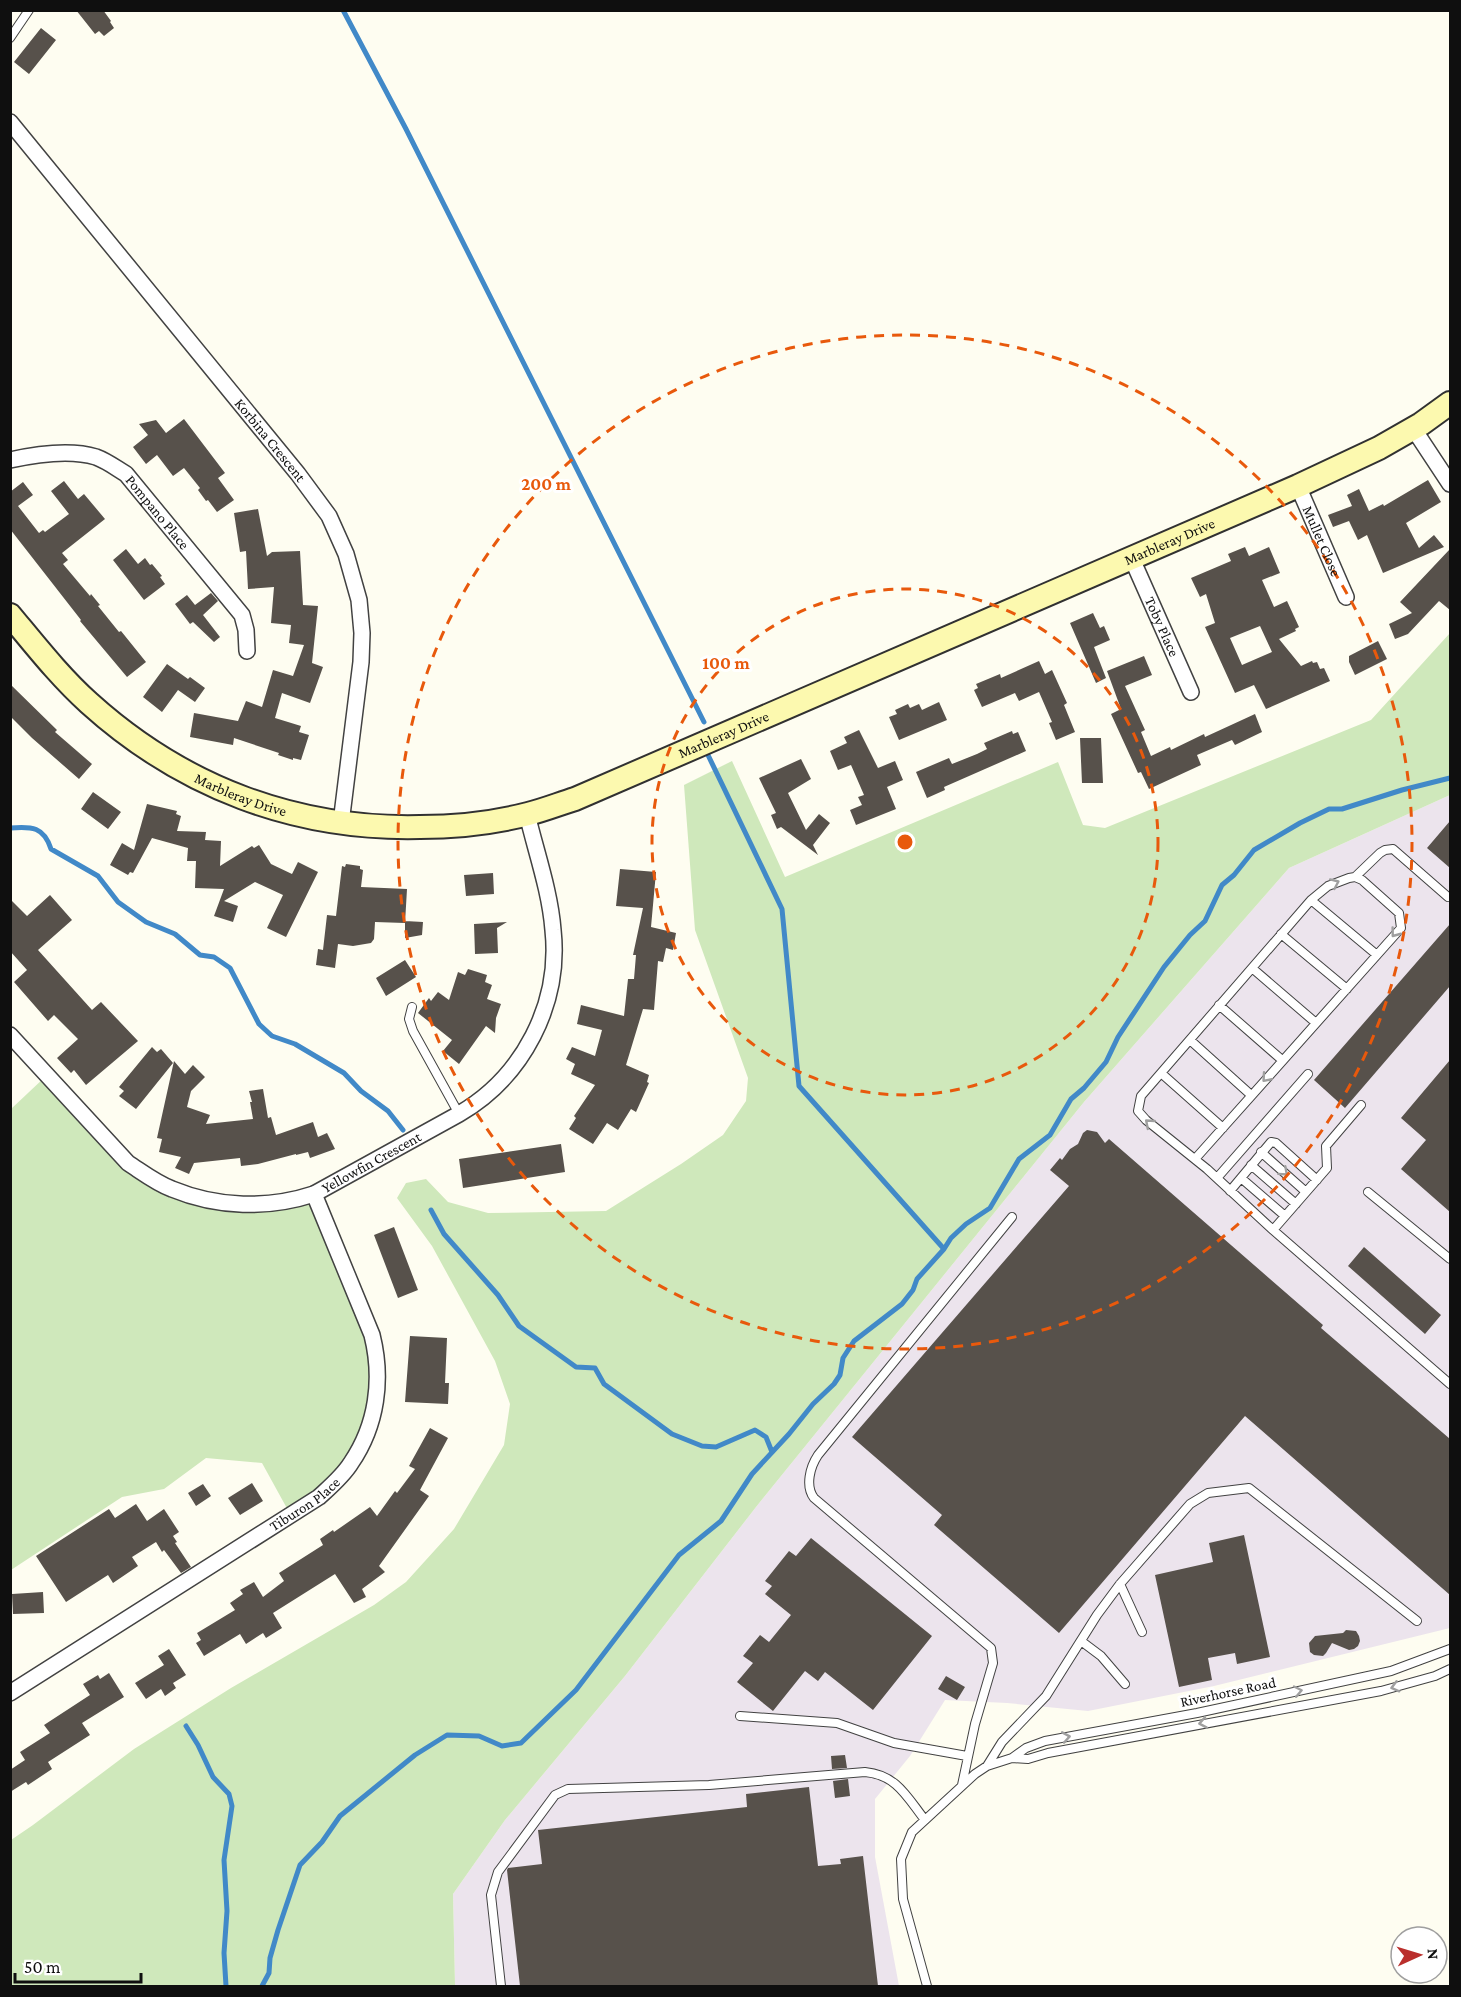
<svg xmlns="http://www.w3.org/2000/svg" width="1461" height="1997" font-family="'Crimson Pro',serif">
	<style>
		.industrial { fill: #ece4ed }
		.green { fill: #cfe8bb }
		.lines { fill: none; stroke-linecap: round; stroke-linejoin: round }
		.stream { stroke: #4189c8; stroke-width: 5 }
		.building { fill: #57514b; fill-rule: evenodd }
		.lane-casing { stroke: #424242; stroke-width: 10 }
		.street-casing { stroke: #424242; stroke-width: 18 }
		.secondary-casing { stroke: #313131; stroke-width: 26 }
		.lane { stroke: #fff; stroke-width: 8 }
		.street { stroke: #fff; stroke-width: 15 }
		.secondary { stroke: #fcf9af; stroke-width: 22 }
		.oneway { stroke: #9f9f9f }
		.ring { fill: none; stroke: #e8590c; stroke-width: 3; stroke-dasharray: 10 8 }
		.labels { text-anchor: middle; stroke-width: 6; stroke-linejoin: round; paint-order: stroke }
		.street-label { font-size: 15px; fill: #0f0f0f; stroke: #fff }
		.centre { fill: #e8590c; stroke: #fff; stroke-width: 3 }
		.ring-label { font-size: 18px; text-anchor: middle; font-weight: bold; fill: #e8590c; stroke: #fff; stroke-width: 6; stroke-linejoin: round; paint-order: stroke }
	</style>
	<rect width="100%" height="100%" fill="#fefdf1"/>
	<!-- industrial -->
	<path class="industrial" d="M1450,795V1628L1214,1686L1088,1711L1007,1703L945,1700L910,1756L875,1799V1857L899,1986H456L455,1985L453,1894L505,1820L625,1676L756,1507L1084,1102L1289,868Z"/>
	<!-- green -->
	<path class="green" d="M1450,633V795L1289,868L1084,1102L756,1507L625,1676L505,1820L453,1894L455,1985L456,1986H11V1840L33,1825L134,1749L231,1688L374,1605L406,1582L454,1529L504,1445L510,1404L495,1361L432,1246L397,1198L406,1183L426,1179L448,1202L488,1213L606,1211L681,1164L723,1135L746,1101L748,1078L695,930L684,785L732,761L785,877L1058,762L1083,825L1105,828L1371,720Z
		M45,1077L110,1146L194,1199L313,1196L371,1337L374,1405L349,1464L289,1512L262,1463L206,1458L164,1489L122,1497L11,1570V1109Z"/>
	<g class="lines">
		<!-- stream -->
		<path class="stream" d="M343,10L406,129L704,722
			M708,755L782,909L799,1086L944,1249
			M10,828C32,826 44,827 51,849L98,876L118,902L146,922L175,934L200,955L214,957L230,968L259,1024L272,1036L295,1044L344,1073L361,1091L388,1111L403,1130
			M431,1210L444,1234L498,1295L519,1326L576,1367L595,1368L604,1384L672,1434L702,1446L716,1447L755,1430L766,1437L772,1452
			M186,1726L198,1745L213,1777L229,1794L232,1806L224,1860L227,1911L224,1953L226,1986
			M262,1986L269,1973L270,1958L278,1930L300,1865L322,1842L340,1816L415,1755L447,1735L479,1736L502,1746L521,1743L576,1690L679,1555L721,1521L752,1474L789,1434L813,1404L834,1384L840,1375L843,1358L854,1341L902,1304L913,1290L917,1279L944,1249L951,1238L966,1224L990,1208L1019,1159L1050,1135L1071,1099L1084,1088L1106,1062L1118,1037L1164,967L1190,935L1205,921L1222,885L1234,875L1254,850L1300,823L1329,809H1342L1402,790L1450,778"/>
	</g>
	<!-- building -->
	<path class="building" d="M76,10H103L111,21L110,22L114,28L104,36L99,31L95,34Z
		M41,28L56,40L29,74L14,62Z
		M184,419L225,473L218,478L234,500L217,512L208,500L206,501L198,490L200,488L184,468L173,476L157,455L146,464L133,447L148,435L139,424L156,420L166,433Z
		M1428,480L1441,502L1406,523L1419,548L1434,535L1444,547L1383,573L1367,535L1358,540L1349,521L1333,527L1328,515L1352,506L1347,495L1359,489L1369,511L1383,504L1384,506Z
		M64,481L78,499L84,494L105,519L62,553L68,560L63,564L90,596L91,594L100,605L98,606L119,632L121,631L146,662L127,677L80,621L81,620L10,529V492L23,482L33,495L18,506L39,533L43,530L45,532L69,514L51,491Z
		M258,509L267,556L272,552L300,551L303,605L318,606L312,663L323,667L310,703L282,693L275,718L301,726L299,732L309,735L301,760L293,758V760L278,755L279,753L234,738L233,745L190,737L194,713L238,721L246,701L262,707L273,670L293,676L304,645L289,643L291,625L271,623L274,587L248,589L246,551L240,552L234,513Z
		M1245,547L1249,556L1269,547L1280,573L1262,580L1274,607L1287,601L1299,627L1295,629L1296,631L1279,639L1301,666L1312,661L1313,663L1317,662L1320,669L1324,668L1330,681L1266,709L1254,685L1235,693L1205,627L1215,623L1206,594L1200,597L1191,578L1231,561L1228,554ZM1260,626L1272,652L1242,665L1230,638Z
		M126,549L138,564L145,558L150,565L152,564L162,576L160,577L165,584L144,600L113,560Z
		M1450,549V610L1439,601L1408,634L1395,639L1389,624L1412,613L1400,602Z
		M211,593L218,601L203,615L220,637L214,642L193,622L190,624L175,604L187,595L195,605Z
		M1093,613L1100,628L1104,626L1110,640L1094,647L1106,678L1096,683L1070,623Z
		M1378,641L1387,659L1355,675L1349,662V656Z
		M1144,656L1152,675L1125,686L1145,730L1141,732L1151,756L1170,747L1171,750L1204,734L1205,737L1255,714L1262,732L1235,745L1232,740L1197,755L1201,765L1149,789L1141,772L1138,773L1111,714L1121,709L1107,671Z
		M1039,661L1045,674L1052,670L1067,703L1064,705L1075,732L1056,740L1049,723L1052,722L1039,692L1019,701L1015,693L982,707L974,690L978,688L976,684L1000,674L1001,678Z
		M167,664L188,679L190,677L205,688L195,702L178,690L162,712L143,697Z
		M10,684L57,730L55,732L92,764L79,779L32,738L10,716Z
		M939,702L947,720L899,740L889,717L897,714L895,710L908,704L910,708L919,704L922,710Z
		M859,730L878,768L895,761L903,780L887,787L896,809L856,825L850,810L862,805L858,797L864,795L851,765L838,770L830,751L847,743L844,737Z
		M1012,731L1013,734L1018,732L1026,751L944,787L945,790L927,798L916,772L949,758L952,764L977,754L987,749L984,743Z
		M1080,738H1101L1103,783H1082Z
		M801,759L811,779L788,793L806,830L819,814L830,823L813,845L818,855L781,827L777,829L771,815L776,813L759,778Z
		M93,792L121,812L108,829L81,809Z
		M147,804L177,811L176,814L181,816L177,831L206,832L205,840L221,841L220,866L252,846L254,848L259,845L271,864L292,874L298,862L318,872L286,937L267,928L283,895L255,882L224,901L238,906L233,922L214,916L224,889L195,888L196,861H187L188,848L152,838L133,873L130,872L128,875L110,865L122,843L134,850Z
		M1450,821V868L1427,848Z
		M346,864L360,866V869L363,870L361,887L407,889L405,923L375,922L374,939L371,943L353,946L338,944L335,968L316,965L318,949L323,950L327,915L336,916L342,866L345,867Z
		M620,869L656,872L651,927L676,933L673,950L666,948L663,962L658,961L654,1010L643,1009L626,1065L649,1075L647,1082L649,1083L636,1112L631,1109L618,1130L607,1123L593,1144L569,1129L576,1118L574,1116L595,1085L571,1074L575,1064L566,1059L572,1047L595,1056L602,1030L577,1024L581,1005L624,1016L628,979H634L636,955H633L643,908L616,906Z
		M493,873L494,894L466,896L464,875Z
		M50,895L72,920L38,950L92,1010L101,1002L138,1041L86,1085L74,1070L71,1073L57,1058L78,1039L54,1015L48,1021L14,982L27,970L10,951V899L27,916Z
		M405,921L423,922L422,935L405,938Z
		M507,922L497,928L498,953L475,954L474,924Z
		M1450,924V986L1345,1108L1314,1080Z
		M405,960L416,977L386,996L376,978Z
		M468,969L487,975L485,982L492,985L487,999L501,1004L496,1018L495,1033L486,1026L459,1064L443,1051L452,1040L418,1013L429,998L431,1001L438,992L449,1000L458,972L465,975Z
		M152,1047L157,1052L161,1049L173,1063L136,1109L119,1096L124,1091L119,1087Z
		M1450,1060V1212L1401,1169L1426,1140L1401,1118Z
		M174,1061L185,1074L193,1065L205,1077L191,1091L187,1107L210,1115L206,1124L253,1119L250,1102H252L249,1091L263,1089L268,1118L271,1117L276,1135L313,1122L318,1137L327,1133L335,1149L310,1158L308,1152L296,1155V1154L258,1164L241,1166L240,1158L194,1163L189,1174L175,1168L181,1157L159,1152L162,1139L157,1138Z
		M1087,1130L1097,1132L1105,1143L1109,1139L1323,1325L1321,1328L1450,1439V1595L1245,1416L1059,1633L934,1525L942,1515L852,1437L1069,1186L1050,1170L1060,1158L1062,1160L1070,1149L1078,1144L1083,1133Z
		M561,1144L565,1172L463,1188L459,1159Z
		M394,1227L418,1290L398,1298L374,1235Z
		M1364,1247L1441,1315L1425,1334L1348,1266Z
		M410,1336L447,1338L445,1383H449L448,1404L405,1402Z
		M430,1428L448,1438L420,1490L429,1496L379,1566L385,1572L362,1589L366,1597L354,1603L335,1574L273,1613L282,1628L266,1638L263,1633L246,1644L240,1634L204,1656L196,1643L201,1640L197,1633L235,1610L230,1603L243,1594L240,1590L254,1582L263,1597L284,1581L279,1573L323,1545L320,1539L333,1530L334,1532L370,1507L377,1516L395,1491L397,1493L415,1469L409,1466Z
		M252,1483L263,1501L240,1515L228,1498Z
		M203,1484L211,1496L196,1506L188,1493Z
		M136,1504L147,1521L164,1509L179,1532L173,1536L177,1542L175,1543L191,1567L181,1573L164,1550L162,1552L156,1542L132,1557L138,1566L113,1583L108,1575L66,1602L36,1556L109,1509L115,1518Z
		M1244,1535L1270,1657L1237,1664L1235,1653L1208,1658L1212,1680L1179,1687L1155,1575L1213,1562L1209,1543Z
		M811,1538L932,1636L873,1710L825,1672L818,1681L805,1671L773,1711L737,1682L753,1663L743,1656L760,1635L769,1642L791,1615L765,1594L772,1586L765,1581L789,1551L796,1556Z
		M43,1592L44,1613L13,1614L12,1594Z
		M1346,1630L1356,1631L1359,1636L1360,1641L1358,1646L1354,1649L1349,1650L1332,1643L1326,1653L1323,1656L1314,1655L1310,1652L1309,1643L1315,1636L1343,1633Z
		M169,1649L186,1675L173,1683L176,1688L165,1696L161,1689L146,1699L135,1683L164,1665L158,1656Z
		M109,1673L124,1697L82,1723L90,1735L48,1762L52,1769L28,1785L26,1782L10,1792V1770L25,1760L20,1752L50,1733L44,1725L90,1695L83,1684L98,1675L100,1679Z
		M946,1676L965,1687L957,1700L938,1689Z
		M845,1755L847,1768L832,1769L831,1756Z
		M848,1779L850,1796L835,1798L833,1781Z
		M809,1787L818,1866L841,1864L840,1859L863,1856L878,1986H520L507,1870L508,1868L542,1864L538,1830L747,1807L746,1794Z"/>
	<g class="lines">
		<defs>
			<path id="lane" d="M10,38L29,10
				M1355,877L1380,853L1385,850L1393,849L1448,897
				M1311,900L1377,955
				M1281,934L1347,989
				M1252,968L1316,1023
				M1219,1005L1282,1060
				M412,1007L409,1019L413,1031L459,1114
				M1190,1040L1251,1095
				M1161,1073L1223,1128
				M1261,1152L1306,1192
				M1195,1159L1401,928L1399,913L1362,880L1355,877L1349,878L1328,886L1311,900L1141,1096L1138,1111L1146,1120L1207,1169L1273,1230L1450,1384
				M1251,1165L1296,1204
				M1217,1178L1308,1074
				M1241,1178L1285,1216
				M1230,1191L1271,1142L1276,1143L1317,1180
				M1368,1192L1450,1259
				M1273,1230L1327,1168L1326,1146L1361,1105
				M1120,1584L1142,1632
				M1081,1641L1101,1656L1125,1684
				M740,1716L837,1723L894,1743L967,1756
				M1012,1758L1026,1748L1045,1741L1197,1713L1391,1671L1450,1649
				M987,1766L1002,1742L1046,1696L1097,1615L1120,1584L1190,1504L1208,1493L1249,1488L1417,1621
				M962,1785L975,1724L993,1663L991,1648L814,1498C805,1486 810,1467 818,1455L1012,1217
				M501,1986L491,1895L498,1872L555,1795L568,1789L709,1785L865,1772C897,1775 907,1797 925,1820
				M927,1986L903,1899L901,1859L912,1832L975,1774L987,1766L1012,1758L1028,1759L1048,1753L1381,1691L1435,1676L1450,1669"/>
			<g id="street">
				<path id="s1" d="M10,122L298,474L329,516L346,554L359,600L362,633L361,662L341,823"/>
				<path d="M1413,428L1450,484"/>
				<path id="s2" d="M10,460C37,454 70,449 96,457C107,461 116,468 126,474L242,615L246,630L247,651"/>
				<path id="s3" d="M1298,486L1346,597"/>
				<path id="s4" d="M1132,559L1191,692"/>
				<path id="s5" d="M10,1035L128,1163C142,1172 156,1183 172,1189C218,1208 268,1209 314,1194L459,1114C523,1077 561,1004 553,930C550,891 536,852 527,814"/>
				<path id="s6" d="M10,1693L319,1497C331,1486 343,1476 351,1463C377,1425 383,1379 372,1335L314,1194"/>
			</g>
			<g id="secondary">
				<path id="s7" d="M10,615C35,645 60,677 89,703C182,787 295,830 420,827C456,827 493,823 528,814C544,810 559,804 575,799L1298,486L1379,448L1421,424L1450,403"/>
			</g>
		</defs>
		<!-- lane casing -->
		<use href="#lane" class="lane-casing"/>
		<!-- street casing -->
		<use href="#street" class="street-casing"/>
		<!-- secondary casing -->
		<use href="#secondary" class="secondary-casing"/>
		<!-- lane -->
		<use href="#lane" class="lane"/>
		<!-- street -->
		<use href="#street" class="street"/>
		<!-- secondary -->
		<use href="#secondary" class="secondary"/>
	</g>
	<!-- one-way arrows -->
	<defs><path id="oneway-chevron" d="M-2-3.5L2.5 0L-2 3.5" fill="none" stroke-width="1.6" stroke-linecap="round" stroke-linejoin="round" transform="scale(1.5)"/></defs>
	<g class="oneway">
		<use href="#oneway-chevron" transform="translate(1335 883) rotate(-24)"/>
		<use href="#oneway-chevron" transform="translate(1395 933) rotate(127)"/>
		<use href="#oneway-chevron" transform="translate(1266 1078) rotate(131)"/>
		<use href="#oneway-chevron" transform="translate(1149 1123) rotate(-139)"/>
		<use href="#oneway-chevron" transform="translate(1284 1172) rotate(42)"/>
		<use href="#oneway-chevron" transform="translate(1395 1687) rotate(165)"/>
		<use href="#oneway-chevron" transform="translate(1298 1691) rotate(-12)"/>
		<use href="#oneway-chevron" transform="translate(1203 1723) rotate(170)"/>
		<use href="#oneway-chevron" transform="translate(1066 1737) rotate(-10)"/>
	</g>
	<!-- distance rings -->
	<g class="ring">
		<circle cx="905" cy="842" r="253"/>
		<circle cx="905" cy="842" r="507"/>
	</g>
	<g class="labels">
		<!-- street labels -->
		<g class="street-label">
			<text dy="5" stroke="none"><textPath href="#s1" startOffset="411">Korbina Crescent</textPath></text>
			<text dy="5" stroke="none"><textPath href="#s2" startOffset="171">Pompano Place</textPath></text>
			<text dy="5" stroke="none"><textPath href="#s3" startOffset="60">Mullet Close</textPath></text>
			<text dy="5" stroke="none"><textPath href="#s7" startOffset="1287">Marbleray Drive</textPath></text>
			<text dy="5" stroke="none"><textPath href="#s4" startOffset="74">Toby Place</textPath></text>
			<text dy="5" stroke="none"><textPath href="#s7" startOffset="801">Marbleray Drive</textPath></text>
			<text dy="5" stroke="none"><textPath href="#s7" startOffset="297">Marbleray Drive</textPath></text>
			<text dy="5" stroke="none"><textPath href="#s5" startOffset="436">Yellowfin Crescent</textPath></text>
			<text dy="5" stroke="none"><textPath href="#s6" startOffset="350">Tiburon Place</textPath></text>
			<text transform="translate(1228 1692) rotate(-12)" y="5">Riverhorse Road</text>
		</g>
	</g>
	<circle cx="905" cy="842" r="9" class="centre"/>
	<g class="ring-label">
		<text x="546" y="490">200 m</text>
		<text x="726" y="669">100 m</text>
	</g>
	<!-- border -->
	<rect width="1461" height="1997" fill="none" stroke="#0f0f0f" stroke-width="24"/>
	<!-- north arrow -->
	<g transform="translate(1419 1955) rotate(86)"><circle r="28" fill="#ffffff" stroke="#9f9f9f" stroke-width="1.5"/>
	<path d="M0-4.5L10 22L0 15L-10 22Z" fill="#ba2f2c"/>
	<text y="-9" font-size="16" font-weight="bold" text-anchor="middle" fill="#0f0f0f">N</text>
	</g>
	<!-- scale -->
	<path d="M15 1973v9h126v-9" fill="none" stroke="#0f0f0f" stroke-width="3"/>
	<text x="24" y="1973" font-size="18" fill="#0f0f0f" stroke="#ffffff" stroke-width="4.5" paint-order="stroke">50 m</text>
</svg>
